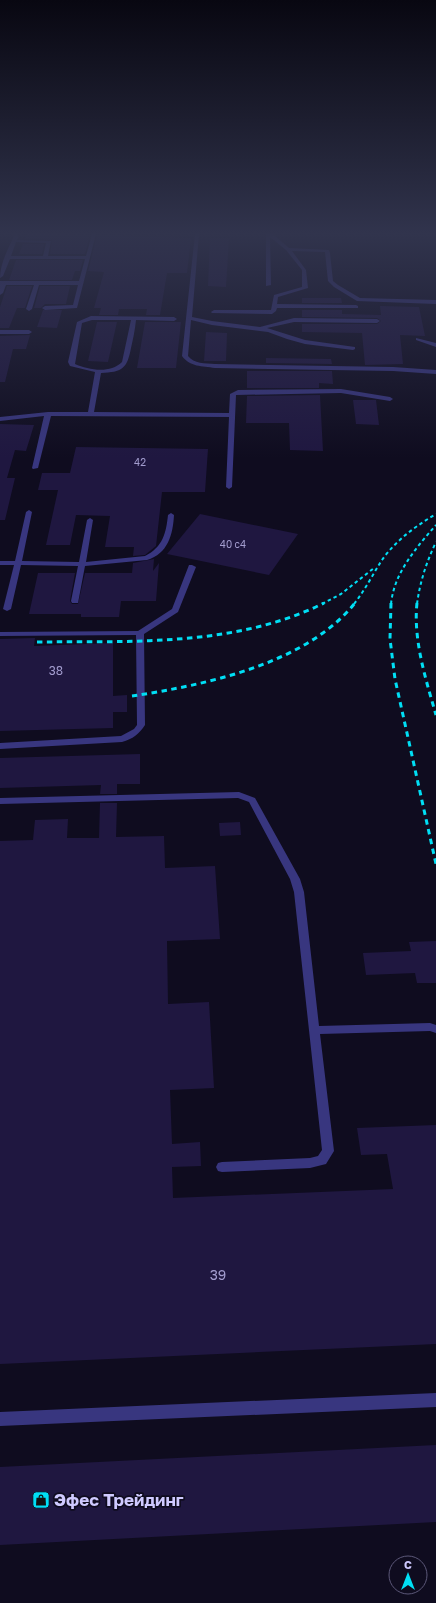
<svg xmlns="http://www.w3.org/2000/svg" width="436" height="1603" font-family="'Golos Text',sans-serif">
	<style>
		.building { fill: #1f1740 }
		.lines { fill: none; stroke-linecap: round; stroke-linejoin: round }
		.lane { fill: #38367f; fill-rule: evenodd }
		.rail-far1 { stroke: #00dff5; stroke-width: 2; stroke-dasharray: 3.5 3; stroke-linecap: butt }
		.rail { stroke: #00dff5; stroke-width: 3; stroke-dasharray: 5.5 4.5; stroke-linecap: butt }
		.labels { text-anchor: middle; stroke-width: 3.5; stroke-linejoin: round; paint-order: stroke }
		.far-number-label { font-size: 10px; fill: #a39dcf }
		.number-label { font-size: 12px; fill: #a39dcf }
		.near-number-label { font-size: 14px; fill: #a39dcf }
		.near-poi-label { font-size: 17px; font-weight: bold; fill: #cfcaff; stroke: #0f0c1f; text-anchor: start }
	</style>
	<rect width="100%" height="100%" fill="#0f0c1f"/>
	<!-- building -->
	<path class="building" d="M27,234H49L90,235L85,254H50L52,240L25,239Z
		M97,235L191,238L187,273H167L160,315H146L147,309H119L118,315H99L101,308H94L104,272L88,271Z
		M210,238H229L226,287L208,286Z
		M23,244H44L42,254H19Z
		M16,260H83L80,271H75L72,280H9Z
		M7,286H32L25,308H17L9,328H0V307Z
		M40,286H70L66,304H45L41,308H34Z
		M302,298H341L342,303H302Z
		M380,306L419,307L425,336L400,335L403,364L365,365L362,333L302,332V324H377L381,321L377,318L302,317V310H342V314L381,315Z
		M43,310H62L57,328L37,327Z
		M97,322H117L108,362L88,361Z
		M145,322H181L176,368H137Z
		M206,332L227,333L226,361H204Z
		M30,335L26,349H13L5,382H0V336Z
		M266,358L331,359L332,364L266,363Z
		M247,371H332L333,384L319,383V388H247Z
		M320,395L323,451L290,450L289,423H246L247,396Z
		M353,400H376L379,425L356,424Z
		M0,424L34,425L26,451L15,450L7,478H15L5,520H0Z
		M76,447L208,449L205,492H162L156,546L145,555L133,556L134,547H105L110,516L76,515L70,545H46L58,490H38L42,473H70Z
		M200,514L298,534L269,575L167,554Z
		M154,559L153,571L159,563L156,601H121L119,617H81V614H29L38,573H75L70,601L72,604H78L85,573H132L133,563Z
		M35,638L34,646L113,643V696L127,695V712H113V728L0,731V639Z
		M140,754V784H117V794H100L101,785L0,788V758Z
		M100,803H117L116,837L164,836L165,868L215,866L220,939L167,941L168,1004L209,1002L214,1088L170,1090L172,1144L200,1142L201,1166L172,1167L173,1198L393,1189L387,1154L361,1155L357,1128L436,1125V1344L0,1364V841L33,840L35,820L68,819L67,838H99Z
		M240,822L241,835L220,836L219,823Z
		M436,941V983H417L415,973L366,975L363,953L411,951L409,942Z
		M436,1445V1522L0,1545V1467Z"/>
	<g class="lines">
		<!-- lane -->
		<path class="lane" d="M15,234L19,235L17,240L51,241L48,256H86L92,234H96L77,308L45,310L42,308L45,306L73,305L78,285H39L32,309L29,311L26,309L34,285H6L3,293L0,295V281H79L85,259H10L3,276L0,278C0,263 9,247 15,234ZM16,242L46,243L43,256H11Z
			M195,234H199L192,317L212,321L260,327L294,318L377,319L380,321L377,323L294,322L267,328L305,340L355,347V349L353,350L305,344L287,339L268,332L212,325L191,320L188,356C194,364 205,363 215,364L393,367L436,370V374L393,371L215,368C202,366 190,367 182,356Z
			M266,234H273L289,248L329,250L330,253L333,281L338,285L360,298L436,300V304L357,301L334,287L328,281L325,252L292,251L306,270L308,288L278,297L277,304L356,305L358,306V308H277L276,311L272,314L212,313L211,312L214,310H271L274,295L302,287V270L286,250L270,237L271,285L266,286Z
			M91,316L174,317L177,319L174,321L136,320C135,330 133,339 131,348C127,369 122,372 101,373L94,412L229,413L230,394L238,390L341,389L390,397L393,399L390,401L341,393L236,395L232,487L229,489L226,487L229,417L51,416L38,468L33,469L32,468L44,416L0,421V417L48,412H88L95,372L70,366L68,362L77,322ZM92,320H131L122,362C110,374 89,370 75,364L82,323Z
			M0,330H29L32,332L29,334H0Z
			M416,338L436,343V347L416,340Z
			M29,510L32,512L22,561L79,562L87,520L90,518L93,520L86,562L145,556C163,547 166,533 168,515L171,513L174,515C173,534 168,554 147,560L85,566L78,603H72L71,601L78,566L21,565L11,609L7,611L3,609L14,565H0V561H15L26,512Z
			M189,565H192L196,567L178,612L144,634L145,725C139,734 133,739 122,742L0,749V743L121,736L134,729L137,725L136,635L0,636V632L138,631L172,609Z
			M239,792L255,798L300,879L304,892L319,1026L430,1023L436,1025V1033L430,1031L320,1034L334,1151L326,1164L310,1168L222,1172L218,1171L216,1167L218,1163L222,1162L310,1158L318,1156L322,1150L294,892L290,879L249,802L238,798L0,804V798Z
			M436,1393V1407L0,1426V1412Z"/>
		<!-- rail-far1 -->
		<path class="rail-far1" d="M322,604L341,594L374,568
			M354,604C365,590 373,574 382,560C396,540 416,526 436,514
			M391,604C394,573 416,548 436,525
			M417,604C420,582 426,563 436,542"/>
		<!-- rail -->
		<path class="rail" d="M391,603L390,639L395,679L436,864
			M417,603C413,640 426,680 436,715
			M37,642C132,641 236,647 324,603
			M132,696C205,685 306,664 355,603"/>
	</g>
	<!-- sky -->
	<linearGradient id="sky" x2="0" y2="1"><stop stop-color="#080711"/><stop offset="0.51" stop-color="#31344d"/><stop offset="1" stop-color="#31344d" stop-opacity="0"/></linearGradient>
	<rect width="436" height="458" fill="url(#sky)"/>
	<!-- icons -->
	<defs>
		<symbol id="shop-square" viewBox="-11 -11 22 22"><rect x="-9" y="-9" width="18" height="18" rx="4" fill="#00dff5" stroke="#0f0c1f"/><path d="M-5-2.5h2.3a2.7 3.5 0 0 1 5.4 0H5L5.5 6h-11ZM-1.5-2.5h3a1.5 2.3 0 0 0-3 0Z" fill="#111"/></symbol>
	</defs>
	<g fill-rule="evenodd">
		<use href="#shop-square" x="31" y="1490" width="20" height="20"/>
	</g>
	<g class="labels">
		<!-- far-number labels -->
		<g class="far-number-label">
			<text x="140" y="466">42</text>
			<text x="233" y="548">40 с4</text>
		</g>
		<!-- number labels -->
		<g class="number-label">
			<text x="56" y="675">38</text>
		</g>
		<!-- near-number labels -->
		<g class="near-number-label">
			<text x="218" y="1280">39</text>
		</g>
		<!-- near-poi labels -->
		<g class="near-poi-label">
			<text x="54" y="1506">Эфес Трейдинг</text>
		</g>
	</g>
	<!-- north arrow -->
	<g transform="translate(408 1575)"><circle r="19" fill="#0f0c1f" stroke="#5c5879"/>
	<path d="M0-3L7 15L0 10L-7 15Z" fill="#00dff5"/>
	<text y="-6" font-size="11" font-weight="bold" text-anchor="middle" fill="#cfcaff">С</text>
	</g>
</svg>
